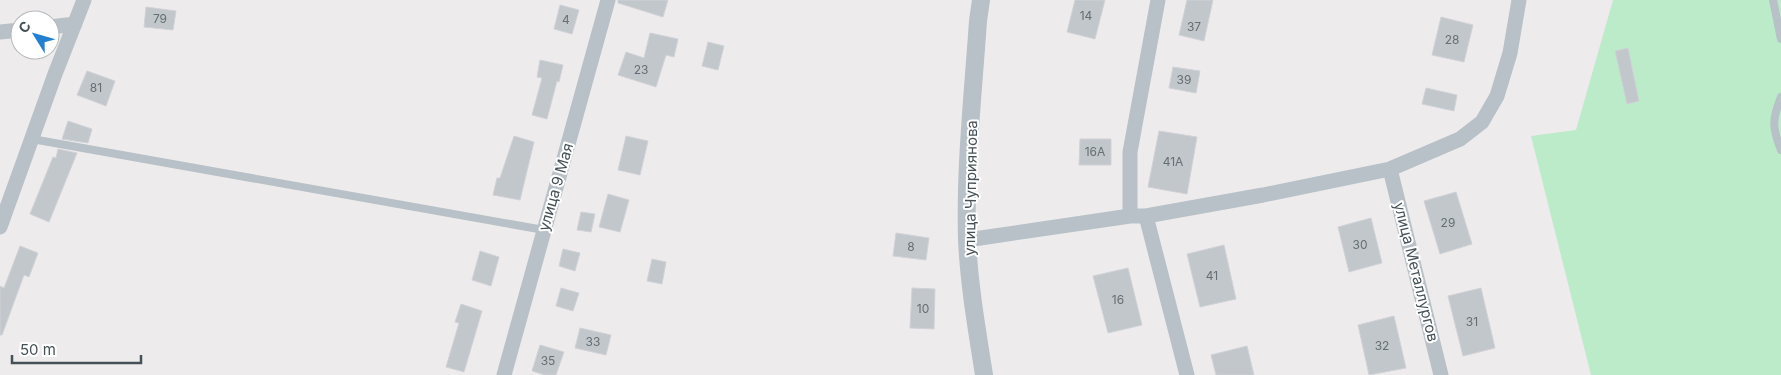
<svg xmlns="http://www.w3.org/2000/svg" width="1781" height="375" font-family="Inter,sans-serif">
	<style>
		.green { fill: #bbebc9 }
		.building { fill: #c2c7cb; stroke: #d0d2d7 }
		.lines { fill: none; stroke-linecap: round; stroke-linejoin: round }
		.service { stroke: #b7c1c7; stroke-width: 8 }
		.minor { stroke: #b7c1c7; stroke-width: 15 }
		.tertiary { stroke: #b7c1c7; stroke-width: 18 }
		.labels { text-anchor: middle; stroke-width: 4; stroke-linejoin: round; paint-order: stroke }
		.number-label { font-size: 12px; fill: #646e74 }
		.street-label { font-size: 15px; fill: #455157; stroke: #fff }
	</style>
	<rect width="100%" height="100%" fill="#eeebec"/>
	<!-- green -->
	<path class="green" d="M1613,0H1781V375H1591L1531,136L1576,130Z"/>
	<!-- building -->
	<path class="building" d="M618,0H668L663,17L618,3Z
		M1075,0H1105L1095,39L1067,32Z
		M1187,0H1213L1204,41L1179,35Z
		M560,5L579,10L572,34L554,29Z
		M146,7L176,11L173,30L144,27Z
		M1441,17L1473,25L1464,62L1432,55Z
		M650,33L678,39L674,57L666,55L656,87L618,75L626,52L644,58Z
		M708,42L724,46L718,70L702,66Z
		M1628,48L1639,101L1627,104L1615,51Z
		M540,60L563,65L559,82L557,81L547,119L532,115L542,78L537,77Z
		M1173,67L1200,71L1196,93L1169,88Z
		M87,71L115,81L106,106L77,95Z
		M1426,88L1457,95L1454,111L1422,104Z
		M68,121L92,129L88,143L62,139Z
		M1159,131L1197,137L1187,194L1148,187Z
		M514,136L534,142L520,200L493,195L497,178H500Z
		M626,136L648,141L640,175L618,170Z
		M1080,139H1111V165H1079Z
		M58,149L77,153L49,222L30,214L53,157L56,158Z
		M1456,192L1472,244L1440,254L1424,201Z
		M608,194L629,200L620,232L599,227Z
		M581,212L595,214L591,232L577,230Z
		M1371,218L1382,263L1349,272L1338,227Z
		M896,233L929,238L926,260L893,256Z
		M1224,245L1236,299L1200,307L1187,254Z
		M20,246L38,253L29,277L24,275L2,335H0V286L4,288Z
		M563,249L580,253L575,271L559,266Z
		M480,251L499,257L491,286L472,280Z
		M652,259L666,262L662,284L647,281Z
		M1128,268L1142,325L1108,333L1093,276Z
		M561,288L579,293L573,311L556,306Z
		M912,288L935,289L934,329L910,328Z
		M1481,288L1495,348L1463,356L1448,296Z
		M461,304L482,311L464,372L446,367L459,323L455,322Z
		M1394,316L1406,368L1369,375L1358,325Z
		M580,328L611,335L606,355L575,348Z
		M540,345L564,352L556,375H545L532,371Z
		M1247,346L1254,375H1216L1211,355Z"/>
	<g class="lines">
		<!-- service -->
		<path class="service" d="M1773,0L1781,39
			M1781,97C1772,119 1772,128 1781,150
			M32,139L544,230"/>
		<!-- minor -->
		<path class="minor" d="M50,27L75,24
			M0,32L20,30
			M1390,169L1441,375
			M1130,216V152L1158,0
			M1146,216L1187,375
			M0,227L55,74L84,0
			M967,240L1130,216H1146L1263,195L1390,169L1460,139L1482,122L1497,96L1510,53L1519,0
			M504,375L608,0"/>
		<!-- tertiary -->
		<path class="tertiary" d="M981,0L978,21C973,94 965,166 967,239C969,285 977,330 984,375"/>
	</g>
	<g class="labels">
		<!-- number labels -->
		<g class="number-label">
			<text x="1086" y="20">14</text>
			<text x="160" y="23">79</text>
			<text x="566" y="24">4</text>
			<text x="1194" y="31">37</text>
			<text x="1452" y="44">28</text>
			<text x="641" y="74">23</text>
			<text x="1184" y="84">39</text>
			<text x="96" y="92">81</text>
			<text x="1095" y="156">16А</text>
			<text x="1173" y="166">41А</text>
			<text x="1448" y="227">29</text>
			<text x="1360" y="249">30</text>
			<text x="911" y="251">8</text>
			<text x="1212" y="280">41</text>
			<text x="1118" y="304">16</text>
			<text x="923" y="313">10</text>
			<text x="1472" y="326">31</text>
			<text x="593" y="346">33</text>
			<text x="1382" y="350">32</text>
			<text x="548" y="365">35</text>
		</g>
		<!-- street labels -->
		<g class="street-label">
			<text transform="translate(556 187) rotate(-74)" y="5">улица 9 Мая</text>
			<text transform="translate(971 188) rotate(-89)" y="5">улица Чуприянова</text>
			<text transform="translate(1416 272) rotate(76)" y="5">улица Металлургов</text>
		</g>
	</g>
	<!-- north arrow -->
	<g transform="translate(35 35) rotate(307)"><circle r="24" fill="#ffffff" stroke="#b5b9bc"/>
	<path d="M0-4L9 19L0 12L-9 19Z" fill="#2380d1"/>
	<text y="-8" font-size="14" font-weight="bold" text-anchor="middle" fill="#455157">С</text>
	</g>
	<!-- scale -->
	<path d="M12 355v8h129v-8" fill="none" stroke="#455157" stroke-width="2.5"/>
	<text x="20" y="355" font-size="15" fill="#455157" stroke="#ffffff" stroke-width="4" paint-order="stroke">50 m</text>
</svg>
